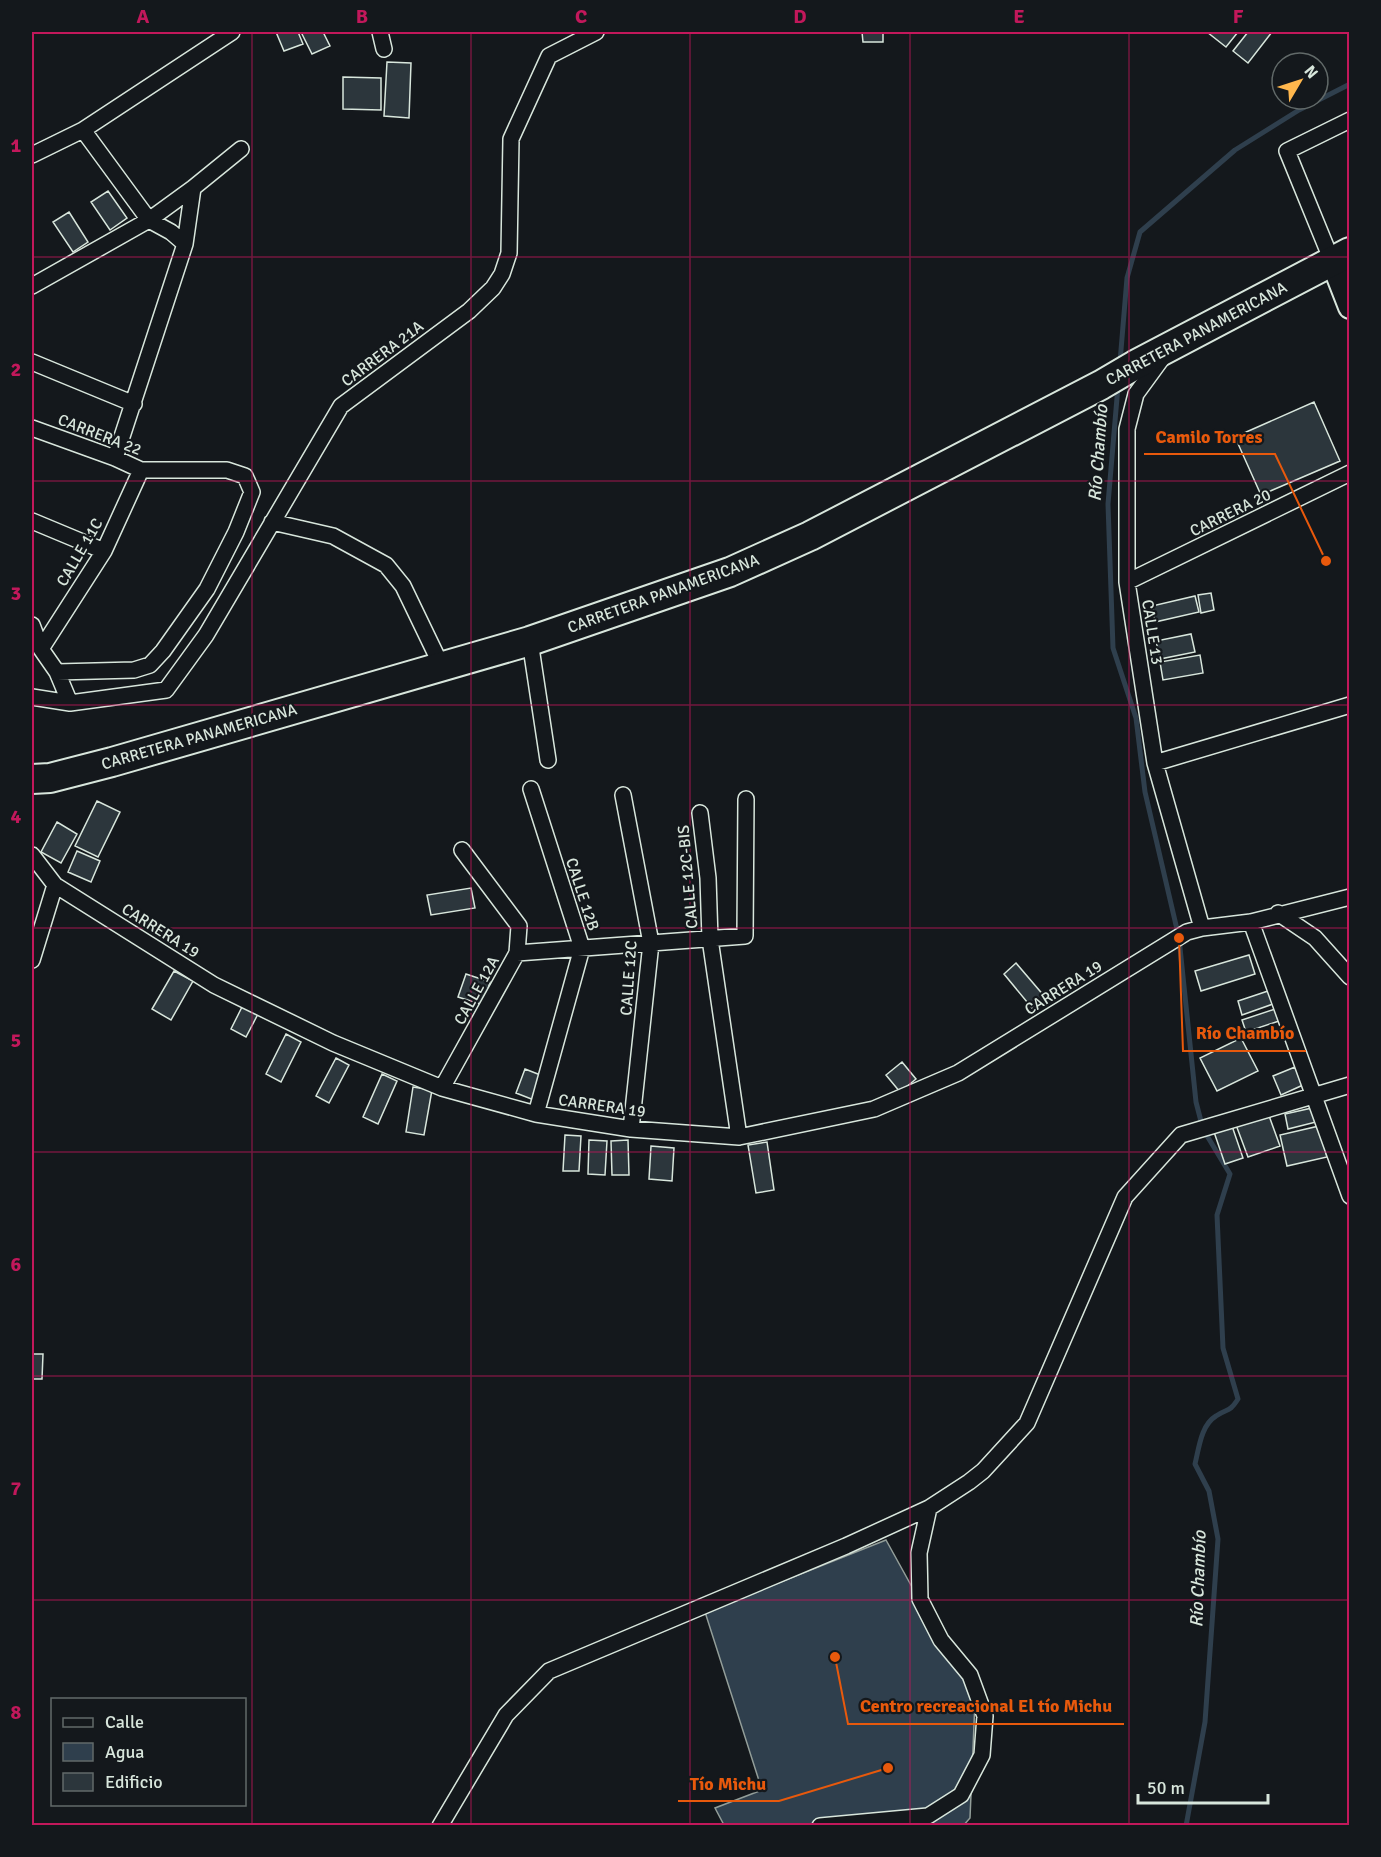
<svg xmlns="http://www.w3.org/2000/svg" width="1381" height="1857" font-family="Signika,sans-serif">
	<style>
		.water { fill: #2f3f4d; stroke: #939e99; stroke-width: 1.5 }
		.lines { fill: none; stroke-linecap: round; stroke-linejoin: round }
		.stream { stroke: #2f3f4d; stroke-width: 5 }
		.building { fill: #2c363c; stroke: #d8e6dc; stroke-width: 1.5 }
		.street-casing { stroke: #d8e6dc; stroke-width: 18 }
		.secondary-casing { stroke: #d8e6dc; stroke-width: 26 }
		.highway-casing { stroke: #d8e6dc; stroke-width: 32 }
		.street { stroke: #14181c; stroke-width: 15 }
		.secondary { stroke: #14181c; stroke-width: 22 }
		.highway { stroke: #14181c; stroke-width: 28 }
		.grid { fill: none; stroke: #c2185b; stroke-width: 1.5; stroke-opacity: 0.55 }
		.labels { text-anchor: middle; stroke-width: 4.5; stroke-linejoin: round; paint-order: stroke }
		.street-label { font-size: 16px; fill: #d8e6dc; stroke: #14181c }
		.water-label { font-size: 18px; font-style: italic; fill: #d8e6dc; stroke: #14181c }
		.leader { fill: none; stroke: #e8590c; stroke-width: 2 }
		.callout-dot { fill: #e8590c; stroke: #14181c; stroke-width: 2 }
		.callout-label { font-size: 18px; text-anchor: middle; font-weight: bold; fill: #e8590c; stroke: #14181c; stroke-width: 4.5; stroke-linejoin: round; paint-order: stroke }
		.neatline { fill: none; stroke: #c2185b; stroke-width: 2 }
		.grid-label { font-size: 20px; text-anchor: middle; font-weight: bold; fill: #c2185b }
	</style>
	<rect width="100%" height="100%" fill="#14181c"/>
	<!-- water -->
	<path class="water" d="M886,1540L975,1701L970,1818L963,1826L724,1825L715,1808L762,1790L705,1612Z"/>
	<g class="lines">
		<!-- stream -->
		<path class="stream" d="M1120,362L1127,278L1140,232L1235,150L1299,110L1350,84
			M1118,386L1108,504L1113,648L1136,718L1145,792L1179,938L1196,1102L1203,1129L1230,1174L1217,1215L1223,1348L1238,1399C1229,1413 1228,1408 1216,1416C1201,1425 1199,1448 1195,1464L1209,1491L1218,1539L1205,1722L1186,1826"/>
	</g>
	<!-- building -->
	<path class="building" d="M276,32H298L303,44L284,51Z
		M301,32H323L330,46L312,54Z
		M862,32H883V42H863Z
		M1207,32H1238L1226,47Z
		M1248,32H1272L1248,63L1233,51Z
		M387,62L411,63L409,118L384,116Z
		M343,77L381,78V110L343,109Z
		M108,191L127,218L110,230L91,202Z
		M69,212L88,242L73,252L53,222Z
		M1314,402L1340,461L1261,495L1235,437Z
		M1211,593L1214,610L1201,613L1198,595Z
		M1195,596L1199,612L1155,622L1152,606Z
		M1191,634L1195,652L1160,659L1156,641Z
		M1200,655L1203,673L1163,680L1160,662Z
		M97,801L120,812L98,857L75,846Z
		M57,822L77,834L61,863L41,852Z
		M77,851L100,861L91,882L68,872Z
		M471,888L475,908L431,915L427,895Z
		M1249,955L1255,974L1201,991L1195,971Z
		M1016,963L1045,997L1032,1008L1004,974Z
		M174,971L193,981L171,1020L152,1009Z
		M466,974L490,982L483,1005L458,997Z
		M1268,991L1273,1004L1242,1015L1238,1001Z
		M243,1005L258,1014L246,1037L231,1029Z
		M1275,1009L1279,1021L1246,1032L1242,1020Z
		M286,1034L301,1042L281,1082L266,1074Z
		M1241,1038L1258,1071L1217,1091L1200,1058Z
		M336,1058L349,1065L329,1103L316,1096Z
		M902,1062L916,1079L900,1092L886,1075Z
		M1295,1067L1303,1085L1281,1095L1273,1076Z
		M525,1069L543,1076L534,1100L516,1093Z
		M382,1074L397,1081L378,1124L363,1117Z
		M413,1087L432,1090L424,1135L406,1132Z
		M1312,1108L1316,1122L1288,1129L1285,1114Z
		M1268,1113L1280,1146L1248,1157L1236,1125Z
		M1232,1126L1243,1158L1225,1164L1214,1132Z
		M1319,1126L1327,1157L1287,1166L1280,1135Z
		M565,1135L581,1136L579,1171H563Z
		M589,1140L607,1141L605,1175L588,1174Z
		M628,1140L629,1175H612L611,1141Z
		M767,1142L774,1190L756,1193L748,1145Z
		M651,1146L674,1148L672,1181L649,1179Z
		M32,1354H43L42,1379H32Z"/>
	<g class="lines">
		<defs>
			<path id="street" d="M380,32L384,49
				M83,130L149,220L193,188L241,149
				M32,155L83,130L232,32
				M185,244L193,188
				M1332,261L1287,151L1350,120
				M32,286L149,220L171,232L185,244L115,458
				M1163,357L1136,394L1127,429V582L1155,763L1202,928
				M32,362L134,404
				M32,428L115,458L141,470H227L245,476L252,492L236,532L207,589L163,651L150,665L134,670L57,672
				M32,521L104,551
				M272,522L333,536L386,565L403,586L442,667
				M1127,582L1350,473
				M32,625L41,649L57,672L70,703
				M530,641L548,760
				M41,649L104,551L141,470
				M32,697L70,703L166,690L206,635L341,406L469,311L493,288L502,274L509,253L511,139L549,56L596,32
				M1155,763L1350,705
				M531,789L582,948L536,1114
				M623,795L651,943L631,1129
				M700,813L708,878L710,939L739,1137
				M32,855L55,885L214,985L333,1043L442,1088L536,1114L631,1129L739,1137L874,1109L958,1073L1187,932L1202,928L1251,922L1350,897
				M1278,913L1315,938L1350,977
				M1251,922L1350,1196
				M517,953L745,936L746,799
				M32,960L55,885
				M442,1088L517,953L519,926L462,850
				M440,1826L506,1715L549,1671L846,1546L929,1508L969,1482L983,1471L1027,1423L1125,1197L1181,1135L1350,1085
				M820,1826L928,1816L961,1795L982,1755L985,1716L970,1675L941,1640L920,1599L919,1553L929,1508"/>
			<path id="secondary" d="M1332,261L1350,307"/>
			<path id="highway" d="M32,779L50,778L112,762L530,641L730,572L810,536L1101,385L1135,365L1350,252"/>
		</defs>
		<!-- street casing -->
		<use href="#street" class="street-casing"/>
		<!-- secondary casing -->
		<use href="#secondary" class="secondary-casing"/>
		<!-- highway casing -->
		<use href="#highway" class="highway-casing"/>
		<!-- street -->
		<use href="#street" class="street"/>
		<!-- secondary -->
		<use href="#secondary" class="secondary"/>
		<!-- highway -->
		<use href="#highway" class="highway"/>
	</g>
	<!-- grid -->
	<path class="grid" d="M252,32V1826M471,32V1826M690,32V1826M910,32V1826M1129,32V1826M32,257H1350M32,481H1350M32,705H1350M32,928H1350M32,1152H1350M32,1376H1350M32,1600H1350"/>
	<g class="labels">
		<!-- street labels -->
		<g class="street-label">
			<text transform="translate(1196 333) rotate(-28)" y="6">CARRETERA PANAMERICANA</text>
			<text transform="translate(382 353) rotate(-37)" y="6">CARRERA 21A</text>
			<text transform="translate(100 434) rotate(21)" y="6">CARRERA 22</text>
			<text transform="translate(1230 512) rotate(-26)" y="6">CARRERA 20</text>
			<text transform="translate(79 552) rotate(-60)" y="6">CALLE 11C</text>
			<text transform="translate(663 593) rotate(-20)" y="6">CARRETERA PANAMERICANA</text>
			<text transform="translate(1153 632) rotate(81)" y="6">CALLE 13</text>
			<text transform="translate(199 736) rotate(-16)" y="6">CARRETERA PANAMERICANA</text>
			<text transform="translate(687 877) rotate(-95)" y="6">CALLE 12C-BIS</text>
			<text transform="translate(583 894) rotate(72)" y="6">CALLE 12B</text>
			<text transform="translate(161 930) rotate(32)" y="6">CARRERA 19</text>
			<text transform="translate(628 978) rotate(-86)" y="6">CALLE 12C</text>
			<text transform="translate(1063 987) rotate(-32)" y="6">CARRERA 19</text>
			<text transform="translate(476 990) rotate(-61)" y="6">CALLE 12A</text>
			<text transform="translate(602 1105) rotate(8)" y="6">CARRERA 19</text>
		</g>
		<!-- water labels -->
		<g class="water-label">
			<text transform="translate(1098 453) rotate(-86)" y="6">Río Chambío</text>
			<text transform="translate(1198 1579) rotate(-88)" y="6">Río Chambío</text>
		</g>
	</g>
	<!-- callouts -->
	<path class="leader" d="M1326 561L1275 454H1144M1179 938L1183 1051H1306M835 1657L848 1724H1124M888 1768L779 1801H678"/>
	<g class="callout-dot">
		<circle cx="1326" cy="561" r="6"/>
		<circle cx="1179" cy="938" r="6"/>
		<circle cx="835" cy="1657" r="6"/>
		<circle cx="888" cy="1768" r="6"/>
	</g>
	<g class="callout-label">
		<text x="1209" y="443">Camilo Torres</text>
		<text x="1245" y="1039">Río Chambío</text>
		<text x="986" y="1712">Centro recreacional El tío Michu</text>
		<text x="728" y="1790">Tío Michu</text>
	</g>
	<!-- border -->
	<rect width="1381" height="1857" fill="none" stroke="#14181c" stroke-width="66"/>
	<!-- legend -->
	<rect x="51" y="1698" width="195" height="108" fill="#14181c" stroke="#626a69" stroke-width="1.5"/>
	<rect x="63" y="1718" width="30" height="9" fill="#14181c" stroke="#626a69" stroke-width="1.5"/>
	<text x="105" y="1728" font-size="18" fill="#d8e6dc">Calle</text>
	<rect x="63" y="1743" width="30" height="18" fill="#2f3f4d" stroke="#626a69" stroke-width="1.5"/>
	<text x="105" y="1758" font-size="18" fill="#d8e6dc">Agua</text>
	<rect x="63" y="1773" width="30" height="18" fill="#2c363c" stroke="#626a69" stroke-width="1.5"/>
	<text x="105" y="1788" font-size="18" fill="#d8e6dc">Edificio</text>
	<!-- north arrow -->
	<g transform="translate(1300 81) rotate(51)"><circle r="28" fill="#14181c" stroke="#626a69" stroke-width="1.5"/>
	<path d="M0-4.5L10 22L0 15L-10 22Z" fill="#ffb74d"/>
	<text y="-9" font-size="16" font-weight="bold" text-anchor="middle" fill="#d8e6dc">N</text>
	</g>
	<!-- scale -->
	<path d="M1138 1794v9h130v-9" fill="none" stroke="#d8e6dc" stroke-width="3"/>
	<text x="1147" y="1794" font-size="18" fill="#d8e6dc" stroke="#14181c" stroke-width="4.5" paint-order="stroke">50 m</text>
	<rect x="33" y="33" width="1315" height="1791" class="neatline"/>
	<g class="grid-label">
		<text x="143" y="23">A</text>
		<text x="362" y="23">B</text>
		<text x="581" y="23">C</text>
		<text x="800" y="23">D</text>
		<text x="1019" y="23">E</text>
		<text x="1238" y="23">F</text>
		<text x="16" y="152">1</text>
		<text x="16" y="376">2</text>
		<text x="16" y="600">3</text>
		<text x="16" y="823">4</text>
		<text x="16" y="1047">5</text>
		<text x="16" y="1271">6</text>
		<text x="16" y="1495">7</text>
		<text x="16" y="1719">8</text>
	</g>
</svg>
